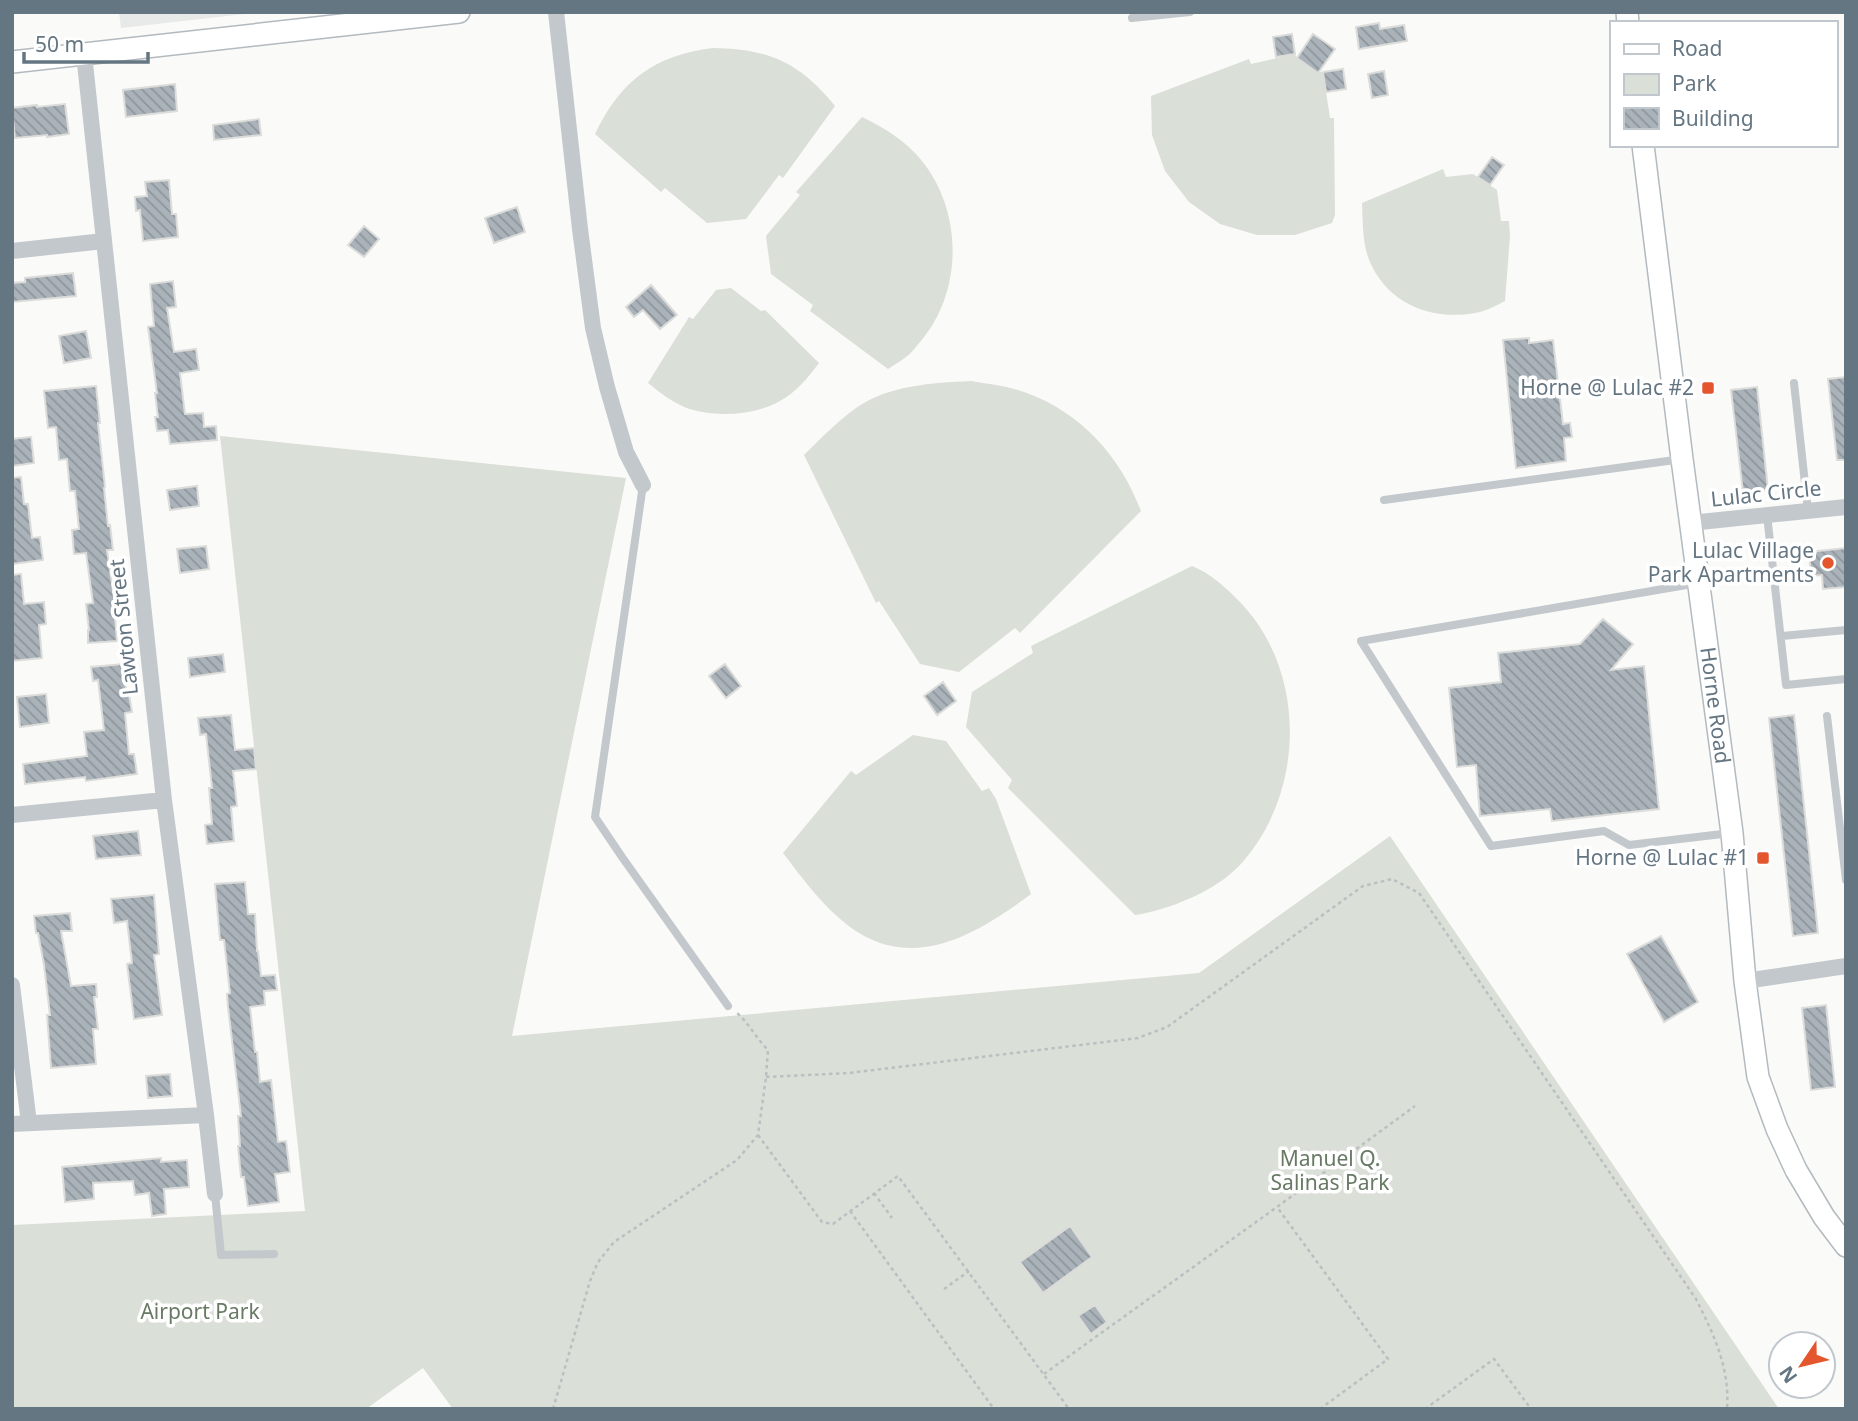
<svg xmlns="http://www.w3.org/2000/svg" width="1858" height="1421" font-family="'Noto Sans',sans-serif">
	<style>
		.built { fill: #e8e9e9 }
		.park { fill: #dadfd7 }
		.building { fill: url(#building-back-hatch); stroke: #dcdcda; stroke-width: 2 }
		.lines { fill: none; stroke-linecap: round; stroke-linejoin: round }
		.secondary-casing { stroke: #b3babf; stroke-width: 24 }
		.path { stroke: #bbbfc2; stroke-width: 2.5; stroke-dasharray: 3.5 3.5; stroke-linecap: butt }
		.lane { stroke: #c3c8cc; stroke-width: 8 }
		.street { stroke: #c3c8cc; stroke-width: 16 }
		.secondary { stroke: #fff; stroke-width: 21 }
		.poi-dot { fill: #e4572e; stroke: #fff; stroke-width: 2.5 }
		.labels { text-anchor: middle; stroke-width: 7; stroke-linejoin: round; paint-order: stroke }
		.poi-label { font-size: 21px; fill: #657683; stroke: #fff; text-anchor: end }
		.street-label { font-size: 21px; fill: #657683; stroke: #fff }
		.park-label { font-size: 21px; fill: #687a64; stroke: #fff }
	</style>
	<defs>
		<pattern id="building-back-hatch" width="6" height="6" patternUnits="userSpaceOnUse" patternTransform="scale(1.75)"><rect width="6" height="6" fill="#aab3b9"/><path d="M-1 5l2 2M0 0l6 6M5-1l2 2" fill="none" stroke="#8e969c"/></pattern>
	</defs>
	<rect width="100%" height="100%" fill="#fafaf8"/>
	<!-- built -->
	<path class="built" d="M119,12H263L121,28Z"/>
	<!-- park -->
	<path class="park" d="M713,48C769,49 799,62 835,106L783,178L779,175L746,219L707,223L665,188L661,192L595,134C620,81 655,55 713,48Z
		M1295,54L1297,58L1318,72H1323L1330,118H1334V122L1335,215L1332,223L1295,235H1257L1220,224L1189,202L1165,171L1152,135L1151,96L1249,59L1251,64Z
		M862,117C885,128 906,141 922,161C963,212 963,291 921,341C916,346 912,353 906,357C901,361 894,365 888,369L810,311L813,305L771,274L766,236L800,195L796,192Z
		M1443,169L1446,177L1473,174L1497,190L1501,221H1509L1510,236L1505,301C1497,305 1488,310 1480,312C1435,322 1389,306 1370,262C1362,244 1363,222 1362,203Z
		M731,288L761,311L765,310L819,363C808,378 796,392 780,401C753,416 713,418 684,407C671,401 659,392 648,383L689,317L693,319L716,290Z
		M971,381C989,384 1007,386 1024,392C1081,412 1120,456 1141,511L1020,633L1015,628L959,672L920,664L879,601L876,603L804,455C821,438 837,422 856,408C889,385 932,383 971,381Z
		M220,436L626,478L512,1036L1199,973L1390,836L1779,1409H453L423,1368L366,1409H14L12,1406V1225L305,1211Z
		M1192,566C1210,573 1224,586 1238,600C1308,670 1306,794 1239,866C1215,891 1169,910 1135,915L1008,788L1012,780L966,727L972,692L1033,653L1031,646Z
		M913,735L946,741L982,791L989,788L996,799L1031,894C972,938 905,977 839,918C818,900 800,875 783,853L851,771L856,775Z"/>
	<!-- building -->
	<path class="building" d="M1379,23L1380,29L1404,25L1407,41L1359,49L1356,27Z
		M1292,34L1295,54L1276,57L1273,37Z
		M1313,34L1335,49L1318,73L1297,58Z
		M1343,69L1346,89L1326,92L1323,72Z
		M1384,71L1388,95L1372,98L1368,74Z
		M175,84L177,111L126,117L123,90Z
		M65,104L69,134L47,137V135L15,138L12,108L37,105V107Z
		M259,119L261,135L214,140L213,125Z
		M1492,157L1504,165L1490,185L1478,177Z
		M169,180L172,214H176L178,237L143,241L140,210L136,211L135,197L147,196L145,182Z
		M517,207L525,232L494,243L485,218Z
		M364,226L379,239L364,257L348,245Z
		M73,273L76,296L12,302V283L25,282V278Z
		M173,281L176,307L167,308L174,352L196,349L199,370L180,373L185,414L203,413L204,427L216,426L217,440L170,444L168,430L157,431L155,417H158L155,393H157L148,327L154,326L150,284Z
		M651,285L677,315L660,329L643,310L634,317L626,307Z
		M86,331L91,358L64,363L59,336Z
		M1529,338V343L1553,340L1563,424L1570,423L1572,437L1564,438L1566,461L1516,468L1503,340Z
		M1846,377V460H1837L1828,379Z
		M96,386L100,423H98L105,487L104,488L108,526L110,525L113,550H107L117,618H115L117,641L88,643V630H89L86,604L93,603L86,553L74,554L72,530L79,529L75,491H70L67,459L59,460L56,427L48,428L44,391Z
		M1757,387L1768,490L1743,492L1731,390Z
		M31,437L34,463L12,466V439Z
		M21,477L24,504H28L32,538L40,537L43,560L12,564V478Z
		M197,486L199,506L170,510L167,490Z
		M206,546L209,569L180,573L177,549Z
		M1846,548V587L1823,589L1822,575L1811,576L1809,552Z
		M21,574L24,604L44,602L46,624L39,625L42,658L12,661V575Z
		M1603,619L1633,644L1611,670L1644,666L1659,809L1552,821L1550,809L1480,816L1476,765L1457,767L1449,688L1501,682L1498,653L1580,644Z
		M223,654L225,672L190,677L188,658Z
		M123,664L126,689H128L132,712L125,713L129,754H134L137,774L86,781L85,777L25,784L23,764L87,756L84,732L104,730L98,680L93,681L91,667Z
		M725,664L741,686L726,698L709,676Z
		M943,682L956,701L937,715L924,696Z
		M46,694L49,723L20,727L17,697Z
		M231,715L235,750L254,748L256,769L233,771L237,806L231,807L234,841L207,844L205,825L212,824L209,788H212L206,734L200,735L198,718Z
		M1794,715L1818,933L1793,936L1769,718Z
		M138,831L141,855L96,859L93,836Z
		M245,882L248,914H255L257,951H258L261,976L275,975L277,990L264,991L265,1005L250,1007L255,1052H257L260,1082L271,1080L278,1142L286,1141L290,1172L275,1174L279,1202L248,1206L244,1177H241L238,1146H240L238,1116H241L228,1007L227,994L230,993L224,940H220L215,884Z
		M154,895L159,954L154,955L162,1015L134,1019L127,964L132,963L127,921L114,923L111,899Z
		M70,913L72,931H61L71,986L96,984L97,997H94L98,1029H93L96,1064L51,1068L47,1015H50L44,965L38,933H36L34,916Z
		M1661,936L1698,1002L1664,1022L1627,954Z
		M1826,1005L1835,1087L1811,1090L1802,1008Z
		M170,1074L172,1096L148,1098L146,1076Z
		M161,1158V1162L187,1160L189,1187L164,1189L166,1214L152,1216L149,1193L135,1195L133,1181L93,1183L94,1199L65,1202L62,1167Z
		M1070,1226L1092,1257L1043,1293L1020,1262Z
		M1095,1305L1107,1322L1091,1334L1078,1316Z"/>
	<g class="lines">
		<defs>
			<g id="secondary">
				<path d="M1627,12L1628,23"/>
				<path d="M12,62L459,12"/>
				<path id="s1" d="M1643,145L1682,459L1732,833L1745,981L1758,1077L1777,1129L1796,1170L1824,1217L1846,1246"/>
			</g>
		</defs>
		<!-- secondary casing -->
		<use href="#secondary" class="secondary-casing"/>
		<!-- path -->
		<path class="path" d="M766,1077L849,1073L1138,1038L1167,1027L1363,886L1392,879L1419,893L1696,1299C1714,1335 1730,1368 1727,1409
			M758,1135L822,1222L833,1224L898,1176L1069,1409
			M874,1193L892,1218
			M850,1211L994,1409
			M944,1289L969,1271
			M1044,1374L1277,1207
			M553,1409L590,1281L598,1262L614,1242L737,1160L758,1135L766,1077L768,1050C757,1039 748,1022 736,1012
			M1320,1409L1388,1359L1277,1207L1415,1106
			M1425,1409L1494,1359L1531,1409"/>
		<!-- lane -->
		<path class="lane" d="M1132,18L1190,12
			M1794,383L1808,511
			M643,485L595,817L622,857L728,1006
			M1384,500L1682,459
			M1767,515L1786,685L1846,679
			M1698,583L1361,641L1491,846L1604,831L1629,845L1731,833
			M1782,636L1846,630
			M1827,716L1846,880
			M215,1194L221,1255L274,1254"/>
		<!-- street -->
		<path class="street" d="M556,12L580,229L593,328L607,387L626,452L643,485
			M84,54L164,800L206,1115L215,1194
			M12,251L104,241
			M1690,523L1846,507
			M12,815L164,800
			M1745,981L1846,966
			M12,985L29,1123
			M12,1124L206,1115"/>
		<!-- secondary -->
		<use href="#secondary" class="secondary"/>
	</g>
	<!-- markers -->
	<g class="poi-dot">
		<rect x="1701" y="381" width="14" height="14" rx="3.5"/>
		<circle cx="1828" cy="563" r="7"/>
		<rect x="1756" y="851" width="14" height="14" rx="3.5"/>
	</g>
	<g class="labels">
		<!-- poi labels -->
		<g class="poi-label">
			<text x="1694" y="395">Horne @ Lulac #2</text>
			<text x="1814" y="558">Lulac Village<tspan x="1814" dy="24">Park Apartments</tspan></text>
			<text x="1749" y="865">Horne @ Lulac #1</text>
		</g>
		<!-- street labels -->
		<g class="street-label">
			<text transform="translate(1766 494) rotate(-6)" y="7">Lulac Circle</text>
			<text transform="translate(124 627) rotate(-96)" y="7">Lawton Street</text>
			<text dy="7" stroke="none"><textPath href="#s1" startOffset="565">Horne Road</textPath></text>
		</g>
		<!-- park labels -->
		<g class="park-label">
			<text x="1330" y="1166">Manuel Q.<tspan x="1330" dy="24">Salinas Park</tspan></text>
			<text x="200" y="1319">Airport Park</text>
		</g>
	</g>
	<!-- border -->
	<rect width="1858" height="1421" fill="none" stroke="#657683" stroke-width="28"/>
	<!-- legend -->
	<rect x="1610" y="21" width="228" height="126" fill="#ffffff" stroke="#c1c8cd" stroke-width="2"/>
	<rect x="1624" y="44" width="35" height="10" fill="#ffffff" stroke="#c1c8cd" stroke-width="2"/>
	<text x="1672" y="56" font-size="21" fill="#657683">Road</text>
	<rect x="1624" y="74" width="35" height="21" fill="#dadfd7" stroke="#c1c8cd" stroke-width="2"/>
	<text x="1672" y="91" font-size="21" fill="#657683">Park</text>
	<rect x="1624" y="108" width="35" height="21" fill="url(#building-back-hatch)" stroke="#c1c8cd" stroke-width="2"/>
	<text x="1672" y="126" font-size="21" fill="#657683">Building</text>
	<!-- north arrow -->
	<g transform="translate(1802 1365) rotate(235)"><circle r="33" fill="#ffffff" stroke="#c1c8cd" stroke-width="2"/>
	<path d="M0-5L12 26L0 18L-12 26Z" fill="#e4572e"/>
	<text y="-10" font-size="19" font-weight="bold" text-anchor="middle" fill="#657683">N</text>
	</g>
	<!-- scale -->
	<path d="M24 52v10h124v-10" fill="none" stroke="#657683" stroke-width="3.5"/>
	<text x="35" y="52" font-size="21" fill="#657683" stroke="#ffffff" stroke-width="5" paint-order="stroke">50 m</text>
</svg>
